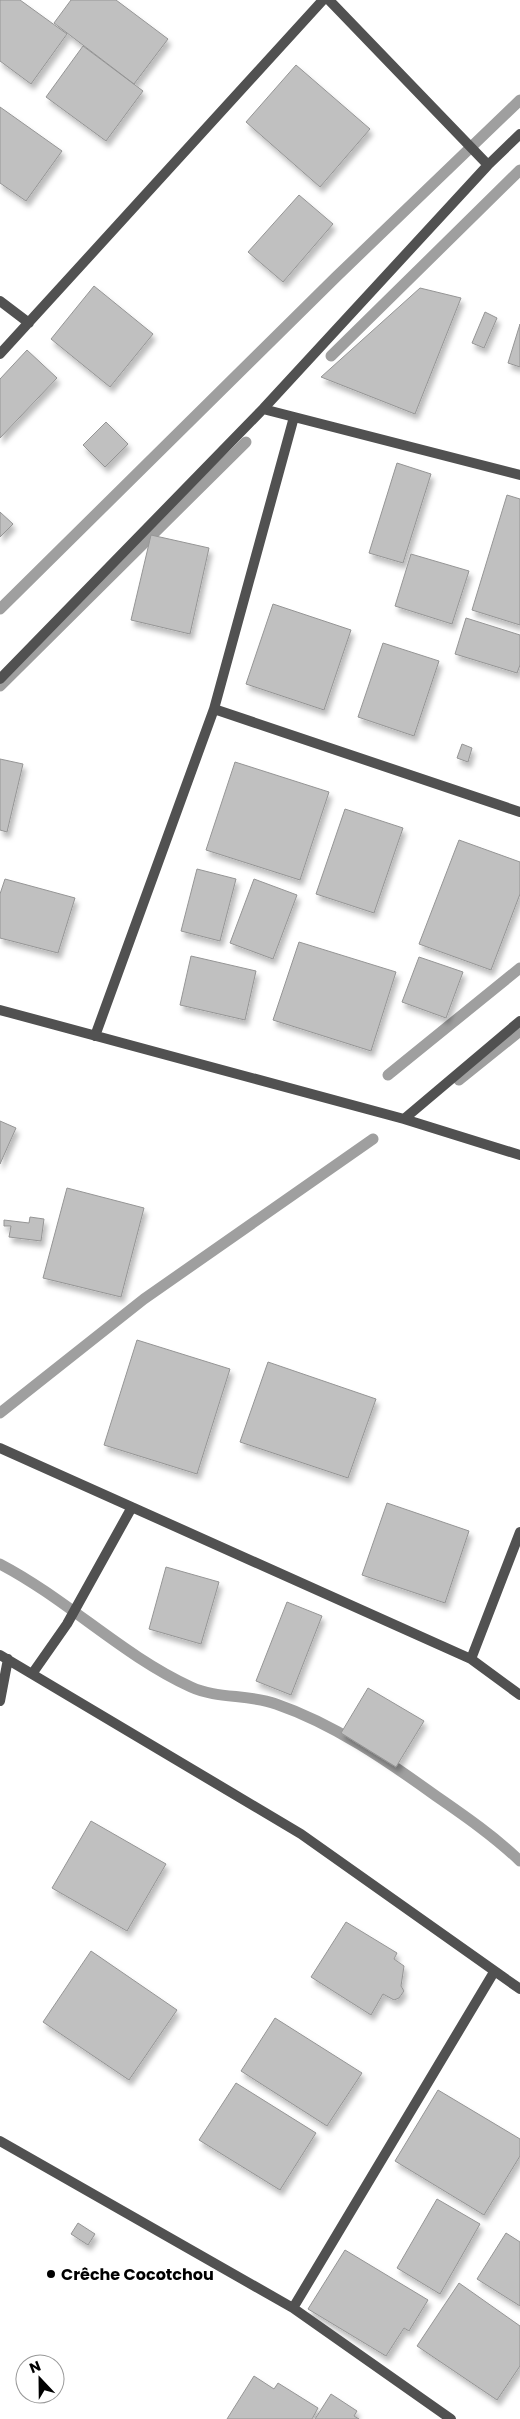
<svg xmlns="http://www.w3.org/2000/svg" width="520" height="2419" font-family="Poppins,sans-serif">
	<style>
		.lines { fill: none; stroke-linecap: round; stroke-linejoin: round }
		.stream { stroke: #9f9f9f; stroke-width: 11 }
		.building { fill: #c0c0c0; stroke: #959595; filter: url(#shadow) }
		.street { stroke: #515151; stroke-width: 10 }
		.poi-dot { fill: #000; stroke: #fff; stroke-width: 2 }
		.labels { text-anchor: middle; stroke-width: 4.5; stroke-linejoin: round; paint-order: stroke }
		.poi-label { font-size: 16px; font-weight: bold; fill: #000; stroke: #fff; text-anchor: start }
	</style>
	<defs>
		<filter id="shadow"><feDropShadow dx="3" dy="5.5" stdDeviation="2.5" flood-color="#0004"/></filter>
	</defs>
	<rect width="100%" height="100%" fill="#fff"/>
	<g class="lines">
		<!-- stream -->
		<path class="stream" d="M331,356L520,170
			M0,609L336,277L520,100
			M0,686L246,442
			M388,1075L520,968
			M459,1080L520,1031
			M0,1413L144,1299L373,1139
			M0,1564C67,1599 123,1656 191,1687C217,1699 249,1694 276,1704C334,1724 386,1760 436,1796C465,1816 495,1837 520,1861"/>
	</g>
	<!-- building -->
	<path class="building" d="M0,0H20L67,34L31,84L0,61Z
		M71,0H116L168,39L134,84L54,23Z
		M83,46L143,91L106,141L46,97Z
		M296,65L370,129L320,187L246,122Z
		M0,107L62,151L26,201L0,183Z
		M299,195L333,224L283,282L248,252Z
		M94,286L153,334L110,387L51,339Z
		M420,288L461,298L415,414L321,377Z
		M485,312L497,318L484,348L472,343Z
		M520,324V367L508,363Z
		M27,350L57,378L0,438V379Z
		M106,422L128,444L105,467L83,445Z
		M397,463L431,474L403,563L369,553Z
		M507,495L520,499V625L472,610Z
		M0,512L13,524L0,537Z
		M151,535L209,548L190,634L131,620Z
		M411,554L469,571L452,624L395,606Z
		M273,604L351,630L324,710L246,684Z
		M466,618L520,635V665L517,673L455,654Z
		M383,643L439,661L414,736L358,717Z
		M462,744L472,748L468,762L457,758Z
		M0,759L23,764L7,832L0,830Z
		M235,762L329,792L300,880L206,850Z
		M345,809L403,828L374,913L316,894Z
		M459,840L520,862V894L491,970L419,944Z
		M197,869L236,879L220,941L181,931Z
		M5,879L75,898L58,953L0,938V894Z
		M254,879L297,895L273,959L230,943Z
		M299,942L396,972L371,1051L273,1020Z
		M191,956L256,971L245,1020L180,1005Z
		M419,957L463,972L446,1018L402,1002Z
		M0,1121L16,1128L0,1164Z
		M67,1188L144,1208L121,1297L43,1278Z
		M30,1217L44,1219L41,1241L9,1237L11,1226H4V1220L29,1223Z
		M137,1340L230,1369L197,1474L104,1445Z
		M268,1362L376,1399L348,1478L240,1442Z
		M387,1503L469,1531L445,1603L362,1575Z
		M166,1567L219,1582L201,1644L149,1629Z
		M287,1602L322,1616L291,1695L256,1681Z
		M368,1688L424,1721L396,1767L341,1733Z
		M91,1821L166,1864L127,1931L52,1888Z
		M346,1922L397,1953L394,1959L404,1966L401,1986L404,1991L399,1998L394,2000L383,1994L371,2015L311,1977Z
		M91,1951L177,2010L129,2080L43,2022Z
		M275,2018L362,2073L327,2126L241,2071Z
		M236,2083L316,2133L280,2190L199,2140Z
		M438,2090L520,2139V2156L484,2215L395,2161Z
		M437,2199L480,2224L440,2294L397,2268Z
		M78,2223L95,2234L88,2245L71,2234Z
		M506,2233L520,2242V2306L477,2279Z
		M345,2250L428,2300L409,2331L404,2328L386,2356L308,2309Z
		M459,2283L520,2326V2366L497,2400L417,2346Z
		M254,2376L274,2389L278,2383L318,2408L312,2419H227Z
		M331,2394L357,2411L354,2416L359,2419H315Z"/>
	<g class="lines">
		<!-- street -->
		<path class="street" d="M329,0L488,165
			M0,301L29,323
			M0,354L323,0
			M263,409L520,475
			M0,679L263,409L488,165L520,134
			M214,709L294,417
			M0,1010L404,1119L520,1155
			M95,1036L214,709L520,812
			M404,1119L520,1021
			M0,1448L471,1659L520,1695
			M0,1655L301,1834L520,1989
			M471,1659L520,1532
			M32,1674L67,1624L132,1507
			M0,1701L8,1659
			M0,2141L293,2308L451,2419
			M293,2308L494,1972"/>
	</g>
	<!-- markers -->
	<circle class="poi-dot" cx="51" cy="2274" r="5"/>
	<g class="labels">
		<!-- poi labels -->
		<g class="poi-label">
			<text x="61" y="2280">Crêche Cocotchou</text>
		</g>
	</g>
	<!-- north arrow -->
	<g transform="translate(40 2379) rotate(338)"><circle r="24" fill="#ffffff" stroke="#999999"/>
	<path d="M0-4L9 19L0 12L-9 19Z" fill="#000000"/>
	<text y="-8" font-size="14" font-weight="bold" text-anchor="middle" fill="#000000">N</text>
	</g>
</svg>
